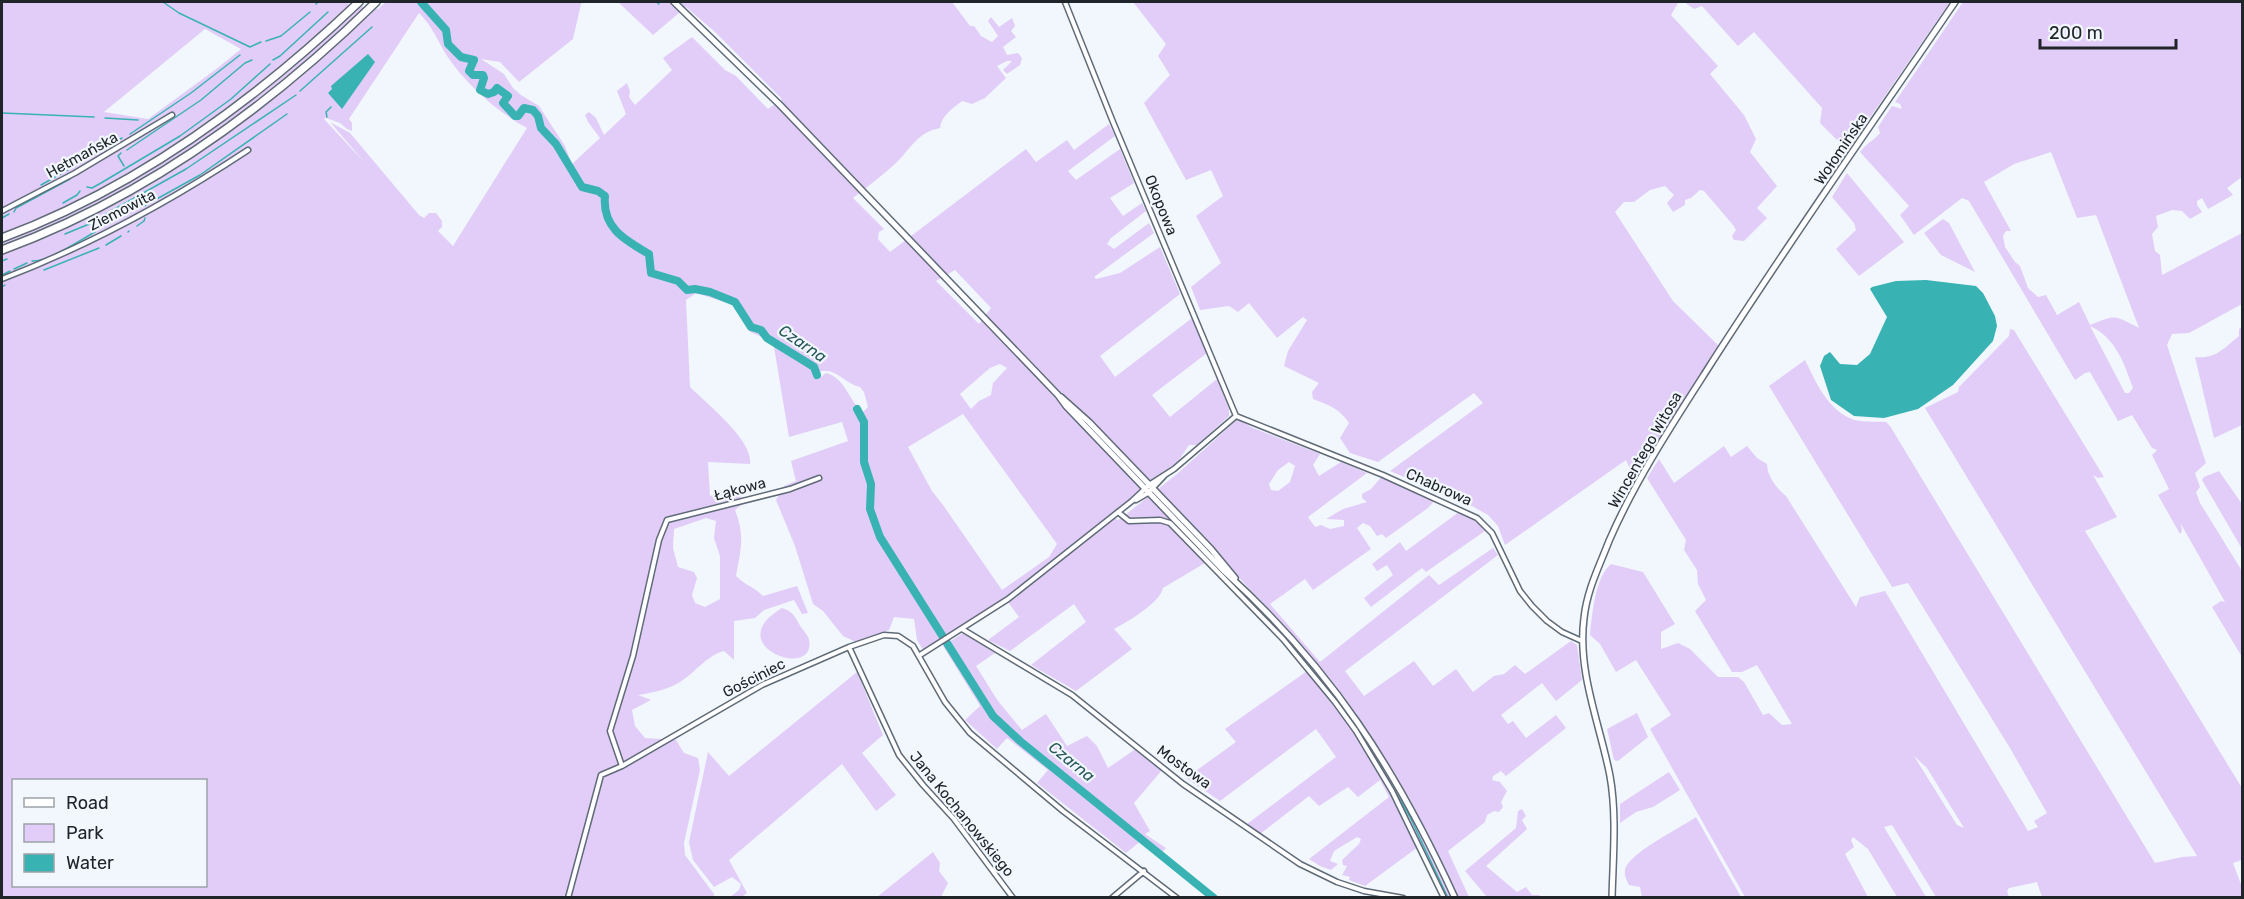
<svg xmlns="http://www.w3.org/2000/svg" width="2244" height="899" font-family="Rubik,sans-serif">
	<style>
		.green { fill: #e2cdf8; fill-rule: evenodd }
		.water { fill: #38b2b3 }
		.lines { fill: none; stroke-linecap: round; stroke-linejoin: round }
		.stream { stroke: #38b2b3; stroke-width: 1.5 }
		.river { stroke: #38b2b3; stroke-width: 8 }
		.street-casing { stroke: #606b78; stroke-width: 7 }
		.secondary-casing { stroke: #606b78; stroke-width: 8 }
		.highway-casing { stroke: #606b78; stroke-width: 10 }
		.street { stroke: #fff; stroke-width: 4 }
		.secondary { stroke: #fff; stroke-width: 5 }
		.highway { stroke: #fff; stroke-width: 7 }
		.labels { text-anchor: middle; stroke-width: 4.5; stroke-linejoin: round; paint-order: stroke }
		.street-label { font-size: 15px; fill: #20252a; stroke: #f1f7fd }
		.water-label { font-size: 16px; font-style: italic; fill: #265859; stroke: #f1f7fd }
	</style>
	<rect width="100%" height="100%" fill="#f1f7fd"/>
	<!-- green -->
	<path class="green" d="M2,2H349L348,5L378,9L386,2H584L581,4L573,39L519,82L500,62L481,59L504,74L513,88L521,95L539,106L565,146L572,164L600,138L588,122L585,115L589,112L596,118L604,135L626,114L617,91L627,83L630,91L629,97L635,105L672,70L663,58L692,37L725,70L736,76L768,109L782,99L715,32L686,7L653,35L618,2H952L970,26H974L981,36L992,42L998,36L988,21L991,17L999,27L1012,18L1015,26L1011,31L1016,37L1003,47L1007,55L1018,53L1022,58L1020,65L1007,74L1003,70L1012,61H1007L997,66L1006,78L985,98L972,104L962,101C953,108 941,116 940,128C918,132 911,148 897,162C883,175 868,186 853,198L884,229L879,232L878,239L890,252L1026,149L1036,162L1067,140L1074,150L1109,124L1115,136L1068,171L1076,180L1120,149L1134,183L1110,198L1123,216L1142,203L1146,211L1111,238L1107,244L1114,249L1149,223L1154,233L1094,277L1096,279L1120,273L1160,247L1180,294L1100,356L1115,377L1192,318L1207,353L1152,395L1170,417L1217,379L1229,409V416L1197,445H1189L1179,460L1112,513L1117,520L1120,519L1177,474L1238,419L1253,428L1320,454L1313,465L1319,476L1341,462L1367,473L1308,517L1315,527L1321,525L1330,529L1344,526V520L1326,519L1343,509L1367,502L1362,498V494L1371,489L1383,475L1437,498L1428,508L1386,538L1382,534L1377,536L1370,526L1363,523L1357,528L1371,549L1313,590L1305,579L1270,604L1320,662L1429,575L1439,585L1493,548L1498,555L1345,671L1364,696L1414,661L1433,686L1456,669L1473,692L1494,676L1504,674L1515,665L1525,674L1571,641L1577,645L1582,680L1556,701L1542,683L1501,715L1508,724L1513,721L1526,738L1556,715L1566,728L1506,776L1501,771L1493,776L1492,780L1500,782L1507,791L1501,802L1503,807L1499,812L1494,811L1487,815L1485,822L1448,851L1469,897H1458C1426,826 1389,758 1342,695C1302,641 1253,594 1208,544L1201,550C1262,610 1324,672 1371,744C1403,793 1427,845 1451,897H1447L1438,877L1433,878L1418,847L1365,886L1349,880L1350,877L1342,875L1347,866L1343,865L1342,860L1359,844L1361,839L1357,837L1334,851L1330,861L1338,864L1331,870L1320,866L1309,859L1389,797L1380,780L1358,797L1348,787L1319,806L1309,796L1260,834L1247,824L1336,757L1316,729L1220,801L1186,778L1236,742L1225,729L1307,671L1257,614L1205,563L1163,588C1160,603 1127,622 1114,629L1132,649L1076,691L1031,665L1086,622L1074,604L1010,651L988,640L1019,617L1008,602L1020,592L1018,588L992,607L923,650L917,640L914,619L894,617L889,630L858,643L843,636L823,611L813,604L795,546L776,500L784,486L796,481L791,461L848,441L842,422L789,437L774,347L762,337L750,332L734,305L696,293L686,300L690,387C705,402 754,441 750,464L708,462L710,496L735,487L744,503L735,510C745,536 741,549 736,576C745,585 754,587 763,596L797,586L808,613L802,614L794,600L764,610L755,618L734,621V660L724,651C706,656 696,672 680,682C669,689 652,693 638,695L651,700L632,710L635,726L645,738L676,740L684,753L698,758L700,770L684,843L685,855L714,894V897L2,898ZM419,13C432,26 438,41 447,56C466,84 497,112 527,128L453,246L438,231L442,227V221L436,213H429L424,218L419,215L350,133L330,122L365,163L324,119L326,118L340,123L347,129L352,131V123L349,119ZM205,29L241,49L215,70L148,119L104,112ZM955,270L991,308L979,324L936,281ZM1000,364L1007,368L993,383L991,395L979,401L971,409L960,394L990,368ZM816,366L818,372C835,366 845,384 860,387L864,392L868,407L863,412C849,402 845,377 826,373L821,377L816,376L814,368ZM963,414L1057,544L1049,557L1002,590L943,505L932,491L908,447ZM1289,462L1295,466L1290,482L1278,491L1271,490L1269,484L1278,470ZM706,518L716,521L714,538L720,556V599L705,607L695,603L692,595L697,578L694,572L678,567L673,548L674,529ZM14,780H206V886H14Z
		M1133,2H1950L1855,139L1847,137L1842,142L1837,140L1820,123L1822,108L1754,32L1738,46L1702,6L1694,9L1684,2L1678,3L1671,15L1718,66L1710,74L1744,115L1756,139L1750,152L1777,186L1757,208L1767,218L1744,241L1734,240L1732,236L1736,230L1733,225L1704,191L1700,190L1691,198L1685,200V205L1673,212L1667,203L1674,195L1665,186L1650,190L1634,202H1624L1615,212L1673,301L1723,350L1680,418L1635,481L1626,460L1505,545L1498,526L1488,515L1472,506L1390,471L1483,403L1474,393L1378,462L1350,453L1340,438L1349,423C1340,409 1329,405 1313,399L1312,392L1319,383L1284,366L1288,351L1307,320L1303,317L1277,338L1249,303L1238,312L1229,306L1200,310L1191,287L1221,263L1196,216L1223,196L1211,170L1186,180L1144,103L1170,75L1158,56L1166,44Z
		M1963,2H2242V177L2227,188L2233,195L2208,209L2202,198L2197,201V205L2202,212L2190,219L2182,211L2172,210L2156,216L2158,227L2152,234L2155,251L2160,255L2162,275L2242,233V304L2189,333L2172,334L2167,345L2206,463L2195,473L2200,487L2196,492L2200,503L2242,571V657L2212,607L2221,601L2225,602L2181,524L2182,531L2180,534L2158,495L2169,489L2152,455L2157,450L2152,448L2132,415L2118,421L2090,372L2085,373L2075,380L1969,201L1962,198L1914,235L1900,215L1909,206L1860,152C1866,144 1873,141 1880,133L1878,127L1892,106L1902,109L1900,104L1895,102ZM2051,152L2077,218L2096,215L2139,328C2114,315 2117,314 2090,325L2079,302L2057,315L2046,295L2038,297L2028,288L2020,266L2015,262L2005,247L2003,236L2006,231H2011L1984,182L2014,164ZM2090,326C2116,338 2124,363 2133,388L2129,393H2125Z
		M1847,173L1904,242L1859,276L1836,249L1856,230L1854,223L1832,197Z
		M1943,219L1949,223L1975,272L1941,255L1924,233Z
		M2242,327V425L2214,438L2195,357C2216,359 2223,349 2239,336V329Z
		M2010,329L2014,330L2104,477L2098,478L2093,475L2117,517L2085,531L2242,788V860L2233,863L2242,887V897H2042L2037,882L2009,888L2007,891L2009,897H1934H1936L1892,825L1884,827L1926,897H1897L1868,849L1853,837L1851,840L1854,847L1845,854L1868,897H1745L1650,729L1671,715L1636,660L1616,672L1600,644L1590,635C1592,615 1595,577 1611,564L1643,572L1675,624L1661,632V649L1678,643L1690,649L1718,677H1738L1744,682L1763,715L1769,713L1782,725L1792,724L1757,665L1742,672H1732L1695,611L1706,600L1698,584L1697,570L1684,550L1686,540L1647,478L1659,459L1674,483L1724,446L1731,457L1747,446L1757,458L1767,464C1767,476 1777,489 1786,496L1856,607L1860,597L1885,591L2028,831L2038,827L2034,821L2047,813L2010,748L1908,583L1892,587L1769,386L1805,360C1816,382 1827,409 1852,419C1861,423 1876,421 1886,422L1890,426L2155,863L2182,857L2197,856L1925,408L1958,392L1959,387L2009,336ZM1914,756L1927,768L1964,828L1957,825Z
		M2219,471L2242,504V549L2202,480L2204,477Z
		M1459,512L1479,523L1485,531L1426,572L1422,568L1371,607L1364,598L1393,575L1387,565L1377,571L1372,564L1400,542L1406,551Z
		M782,608C797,613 795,620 804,631C808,636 811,641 809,648C803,676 723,643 782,608Z
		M963,633L995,653L976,666L998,701L1022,730L1046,714L1067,746L1087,736L1097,746L1108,768L1137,748L1151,763L1162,770L1134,803L1150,831L1145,834L1166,848L1161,853L1052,765L1051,767L1142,840L1126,853L1037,783L1048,770L1007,738L997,749L965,720L980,706L943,646Z
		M857,672L883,735L862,753L896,795L876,811L842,764L729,860L747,893L742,897H730L739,890L741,884L732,877L714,887L693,860L689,842L708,752L729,776Z
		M1637,713L1648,737L1618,761L1614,760L1607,729Z
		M1669,772L1680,790L1653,807L1636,812L1620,823V804Z
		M1522,809L1526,816L1522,820L1527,829L1486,866L1517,892L1526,887L1532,895H1539L1541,897H1487L1465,871L1516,828L1518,811Z
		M1696,817L1741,897H1642L1640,887L1629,885C1627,881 1624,876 1625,871C1626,854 1681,828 1696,817Z
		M933,852L940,863L939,871L948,883L941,897H877Z"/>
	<!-- water -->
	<path class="water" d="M368,54L375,62L342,109L328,93L332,89L331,86Z
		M1926,280L1976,286L1983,293L1995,316L1997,326L1993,341L1953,385L1918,409L1884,418L1854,416L1831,400L1820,366L1824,356L1830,352L1840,364L1857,365L1870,354L1887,317L1870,289L1872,287L1896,281Z"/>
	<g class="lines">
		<!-- stream -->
		<path class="stream" d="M163,2L179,13L250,47L261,42
			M656,2L659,4
			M316,4L318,2
			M266,41L281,36L310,12
			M273,60L280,56L328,12
			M300,91L372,27
			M2,113L94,117
			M327,117L326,112L331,107
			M105,118L138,120
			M130,134L191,93L240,55
			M112,146L111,144L122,138
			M127,150L201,100L245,63L252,60
			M121,153L118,156L124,166
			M75,165L111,144
			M41,185L69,169
			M87,187L92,188L101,183L180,136L231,99L270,64
			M142,199L144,206L200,175L287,114
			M63,203L77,195L80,191
			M14,212L16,208L70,179
			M103,217L104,215L186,169L296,95
			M2,218L9,214
			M137,226L144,221L145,218
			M128,232L129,231
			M65,234L94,222
			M106,245L121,236
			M2,261L7,259
			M32,261C48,262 80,240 95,232
			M14,269L27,263
			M44,270L99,248
			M2,275L10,271
			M2,287L5,285
			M1372,752L1410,817L1448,898"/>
		<!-- river -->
		<path class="river" d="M421,2L446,30L448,44L461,57L474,60L469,71L473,75H483L484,78L480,90L488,94L494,92L497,88L508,96L503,103L515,116H518L524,108L533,110L538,116L541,128L556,144L582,187L598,191L605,196C602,228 625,240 649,254L651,273L678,281L687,290L695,289L710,292L735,302L751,327L761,330L767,338L806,362L814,367L817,375
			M857,409L864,422V462L871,484L870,509L880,537L993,716L1020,741L1214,898"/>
		<defs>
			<path id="street" d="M1065,2L1113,122L1236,416
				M2,211L75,173L172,115
				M2,279C88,246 171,201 248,150
				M1236,416L1383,475L1477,518L1492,533L1520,591L1532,606L1547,621L1562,632L1582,641
				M1136,500L1148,493L1164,476
				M1118,512L1129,521L1160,520L1170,523L1283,639L1335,702L1356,731L1392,791L1444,898
				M962,629L1072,695L1183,784L1300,864L1337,882L1364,891L1403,898
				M849,647L899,755L923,785L954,819L1013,898
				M920,655L1008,599L1132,501L1149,485L1174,469L1236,416
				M622,766L610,731L633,656L659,540L667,520L790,489L819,478
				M568,898L601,775L622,766L762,685L849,647L884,635L898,636L913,646L945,702L970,733L1063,811L1177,898
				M1112,898L1144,871"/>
			<path id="secondary" d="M674,2L780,105L1058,395L1066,406L1225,572C1331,668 1396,769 1455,898
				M1061,397L1089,422L1211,549L1235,578
				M1612,898C1613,858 1617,815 1610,776C1600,724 1577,672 1584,618C1587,590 1599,567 1609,541C1635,481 1671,426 1707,370C1786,246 1872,124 1955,2"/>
			<path id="highway" d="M2,238C137,188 255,101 359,2
				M2,250C144,198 269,107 376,2"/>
		</defs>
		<!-- street casing -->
		<use href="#street" class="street-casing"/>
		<!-- secondary casing -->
		<use href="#secondary" class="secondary-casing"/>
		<!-- highway casing -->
		<use href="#highway" class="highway-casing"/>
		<!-- street -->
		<use href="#street" class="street"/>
		<!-- secondary -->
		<use href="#secondary" class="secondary"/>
		<!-- highway -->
		<use href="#highway" class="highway"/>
	</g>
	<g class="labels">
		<!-- street labels -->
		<g class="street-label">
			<text transform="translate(1841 149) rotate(-56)" y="5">Wołomińska</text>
			<text transform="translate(82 155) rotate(-29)" y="5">Hetmańska</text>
			<text transform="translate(1161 205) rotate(68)" y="5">Okopowa</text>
			<text transform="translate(122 210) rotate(-27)" y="5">Ziemowita</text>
			<text transform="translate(1645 450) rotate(-60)" y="5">Wincentego Witosa</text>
			<text transform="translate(1439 487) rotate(24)" y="5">Chabrowa</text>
			<text transform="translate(740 489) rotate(-15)" y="5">Łąkowa</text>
			<text transform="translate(754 678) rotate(-27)" y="5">Gościniec</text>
			<text transform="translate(1184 767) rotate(36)" y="5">Mostowa</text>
			<text transform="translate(962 814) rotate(51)" y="5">Jana Kochanowskiego</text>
		</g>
		<!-- water labels -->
		<g class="water-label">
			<text transform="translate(803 343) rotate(34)" y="6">Czarna</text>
			<text transform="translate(1072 761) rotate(39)" y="6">Czarna</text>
		</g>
	</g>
	<!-- border -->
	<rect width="2244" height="899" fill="none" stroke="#20252a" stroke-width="6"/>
	<!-- legend -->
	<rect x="12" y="779" width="195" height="108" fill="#f1f7fd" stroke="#9da3a9" stroke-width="1.5"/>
	<rect x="24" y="798" width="30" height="9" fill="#ffffff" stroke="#9da3a9" stroke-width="1.5"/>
	<text x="66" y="809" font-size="18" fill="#20252a">Road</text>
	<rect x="24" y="824" width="30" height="18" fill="#e2cdf8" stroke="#9da3a9" stroke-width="1.5"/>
	<text x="66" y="839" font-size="18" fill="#20252a">Park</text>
	<rect x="24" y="854" width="30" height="18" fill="#38b2b3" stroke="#9da3a9" stroke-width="1.5"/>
	<text x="66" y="869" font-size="18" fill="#20252a">Water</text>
	<!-- scale -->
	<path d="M2040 39v9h136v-9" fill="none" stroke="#20252a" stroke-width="3"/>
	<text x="2049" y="39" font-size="18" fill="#20252a" stroke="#f1f7fd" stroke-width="4.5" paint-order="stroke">200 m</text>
</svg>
